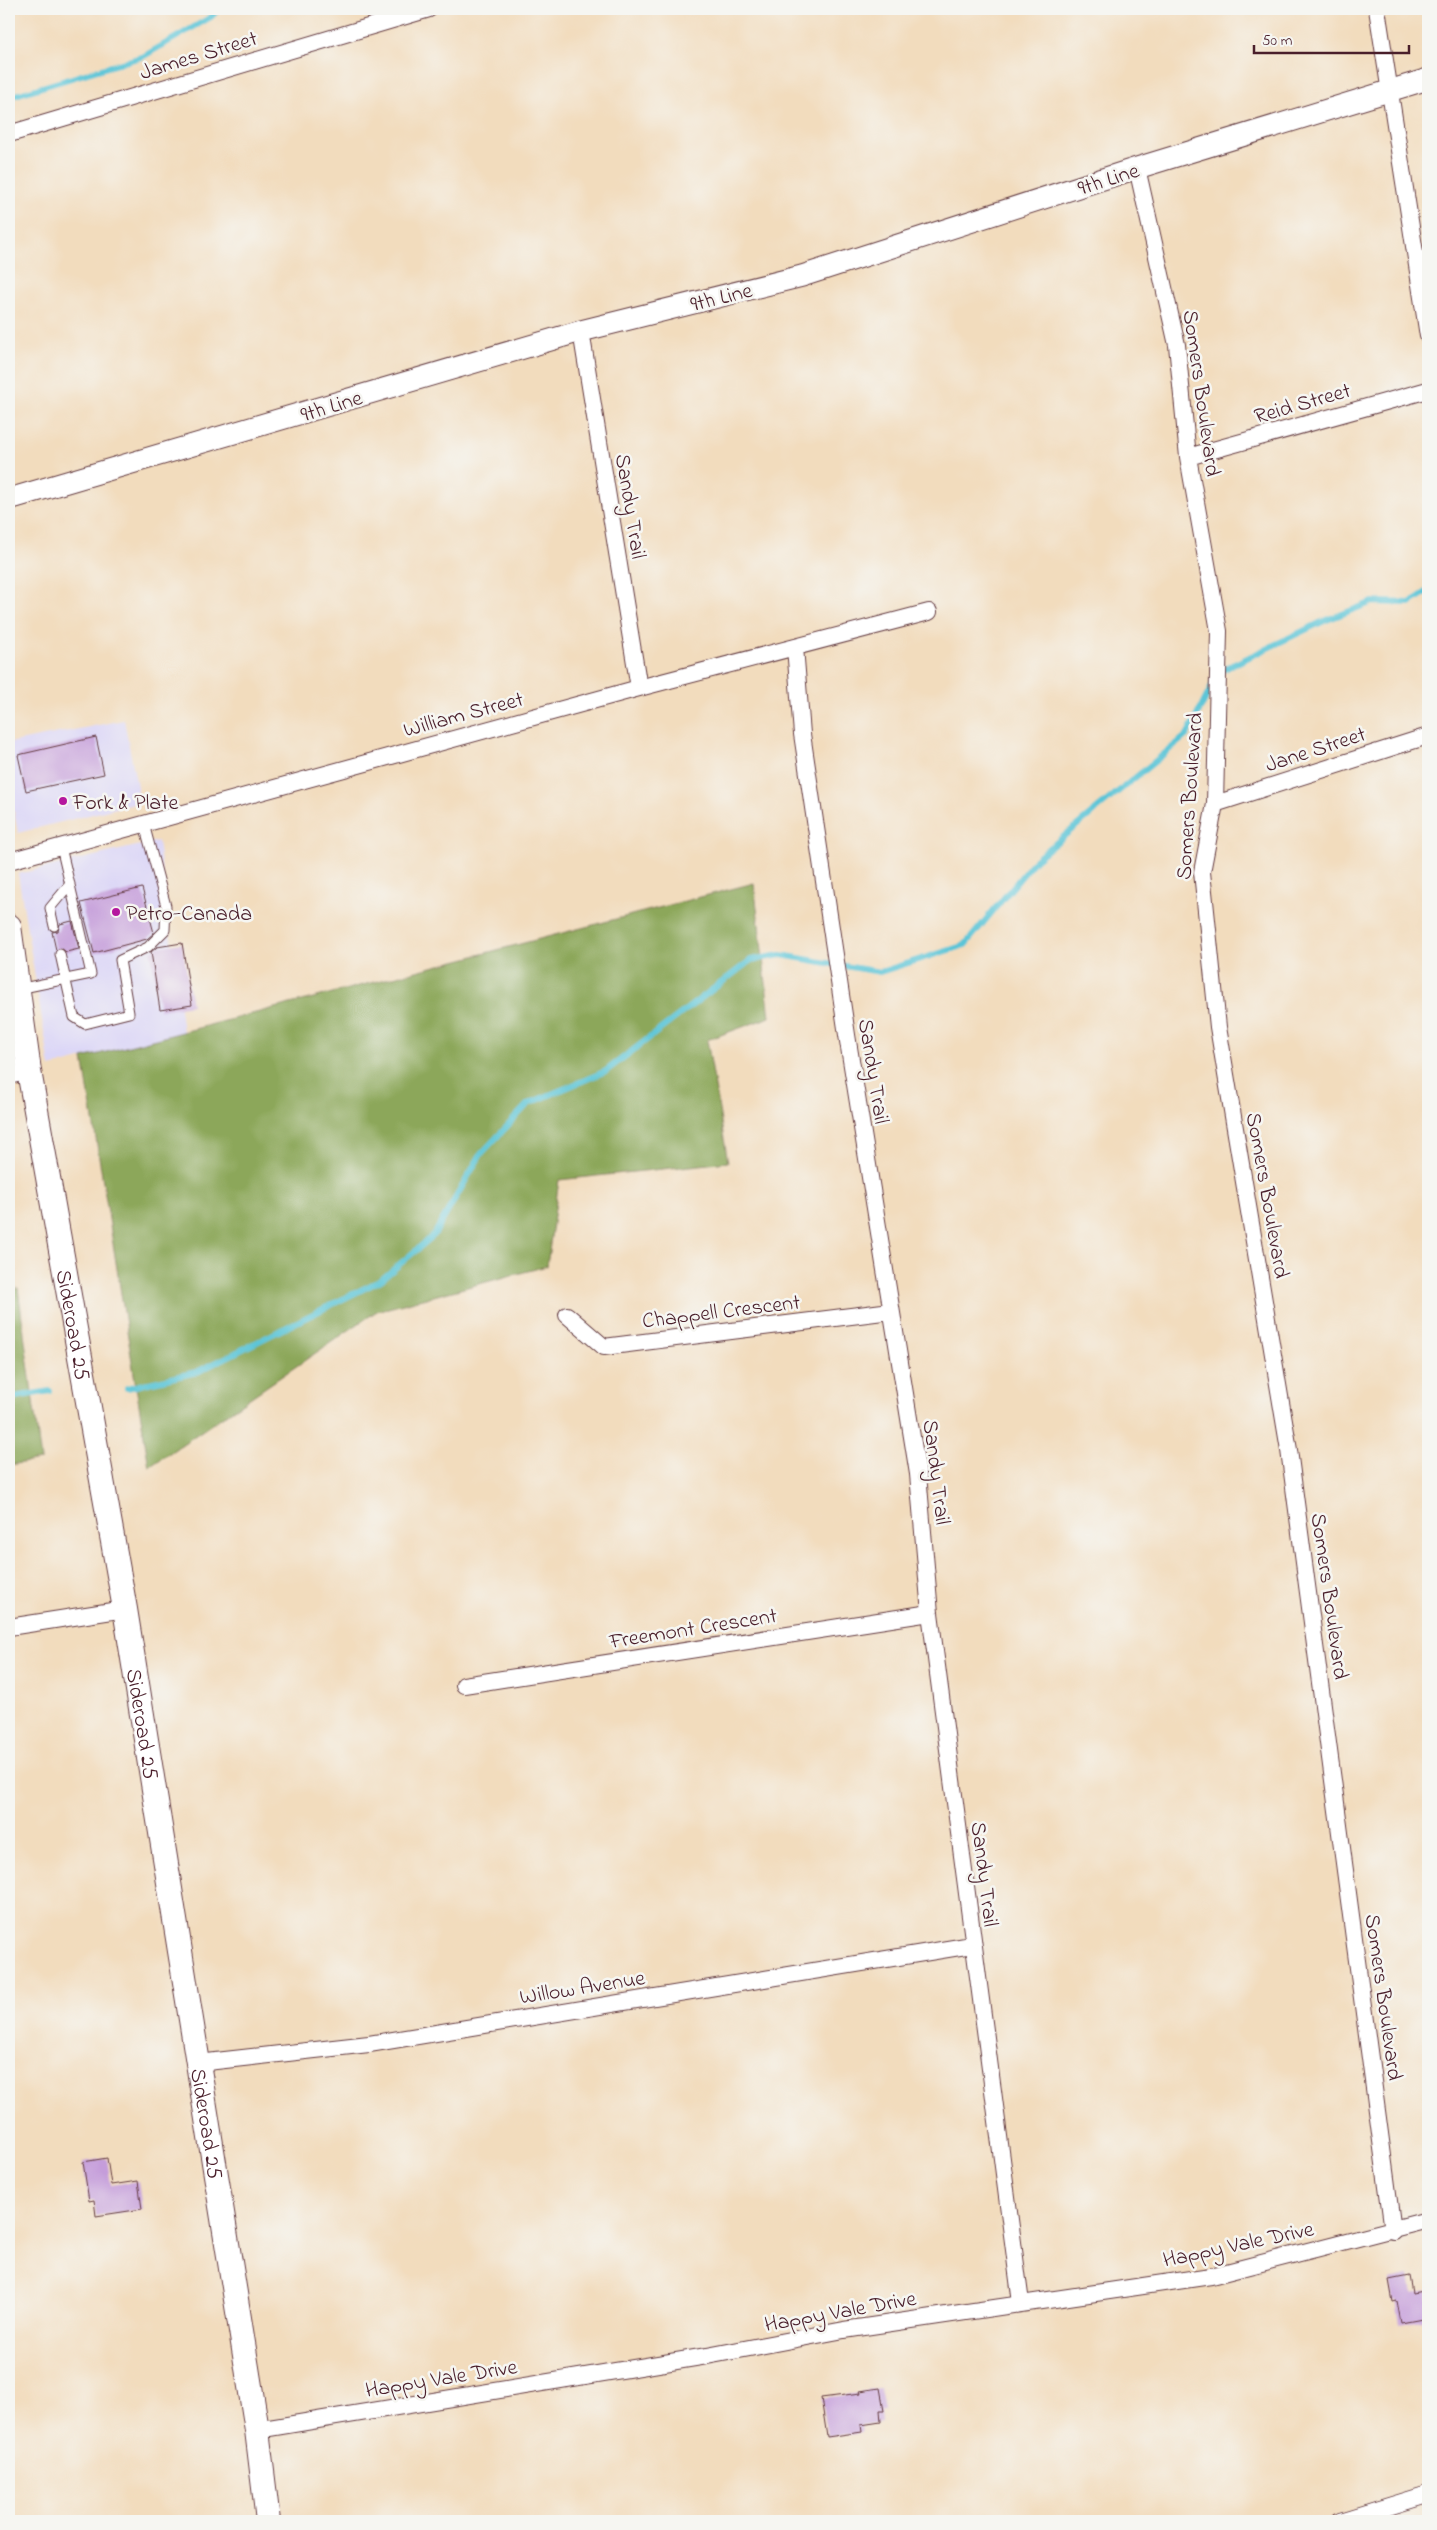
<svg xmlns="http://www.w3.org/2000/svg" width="1437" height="2530" font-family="'Indie Flower',sans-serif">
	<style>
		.built { fill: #dbd6f7 }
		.forest { fill: #8ca75a; stroke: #6b6342 }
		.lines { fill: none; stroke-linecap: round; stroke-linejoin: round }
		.stream { stroke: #5bc5d7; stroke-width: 6 }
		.building { fill: #c59dda }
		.service-casing { stroke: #633b41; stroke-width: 11 }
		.minor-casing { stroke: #633b41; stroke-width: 18 }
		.tertiary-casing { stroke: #633b41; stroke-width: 23 }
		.secondary-casing { stroke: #633b41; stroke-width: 26 }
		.service { stroke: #fff; stroke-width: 9 }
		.minor { stroke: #fff; stroke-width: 16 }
		.tertiary { stroke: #fff; stroke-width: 21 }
		.secondary { stroke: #fff; stroke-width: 24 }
		.poi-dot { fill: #b5179e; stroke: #f6f6f2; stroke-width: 2 }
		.labels { text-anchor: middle; stroke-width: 5; stroke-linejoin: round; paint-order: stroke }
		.street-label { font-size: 22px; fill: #4a1f2b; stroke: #f6f6f2 }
		.poi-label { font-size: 22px; fill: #4a1f2b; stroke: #f6f6f2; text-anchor: start }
	</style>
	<rect width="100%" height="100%" fill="#f6f6f2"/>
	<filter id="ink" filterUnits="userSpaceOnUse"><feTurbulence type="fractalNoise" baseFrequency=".02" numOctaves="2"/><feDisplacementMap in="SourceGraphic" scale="10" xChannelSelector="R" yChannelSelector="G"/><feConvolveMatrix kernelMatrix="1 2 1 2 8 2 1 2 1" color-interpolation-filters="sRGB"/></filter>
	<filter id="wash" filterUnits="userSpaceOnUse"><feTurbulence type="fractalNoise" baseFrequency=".0096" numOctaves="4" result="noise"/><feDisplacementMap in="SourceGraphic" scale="20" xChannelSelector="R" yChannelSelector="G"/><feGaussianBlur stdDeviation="1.12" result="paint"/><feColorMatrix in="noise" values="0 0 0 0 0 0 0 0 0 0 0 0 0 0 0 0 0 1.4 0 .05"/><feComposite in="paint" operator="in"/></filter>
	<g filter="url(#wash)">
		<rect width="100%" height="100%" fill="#f2dcbd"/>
		<!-- built -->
		<path class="built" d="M124,720L140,802L18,833L9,785V743Z
			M158,841L183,1032L50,1067L18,874Z"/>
		<!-- forest -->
		<path class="forest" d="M754,883L770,1017L707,1040L728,1162L559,1180L547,1266L377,1311L149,1467L83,1058Z
			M18,1288L41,1460L9,1465V1290Z"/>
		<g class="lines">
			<!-- stream -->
			<path class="stream" d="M9,97L144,56L211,17L219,9
				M1220,671L1324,621L1373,602L1410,603L1428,591
				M127,1388L197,1372L381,1280L434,1235L481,1154L528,1104L606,1071L751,960L781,955L880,972L965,945L1035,860L1187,735L1213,684
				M9,1398L50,1391"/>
		</g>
		<g id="blocks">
			<!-- building -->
			<path class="building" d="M96,737L104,774L26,791L18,755Z
				M142,888L154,933L147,939L94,953L81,903Z
				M72,921L79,949L66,952L61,948L56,950L52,932L58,931L60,924Z
				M182,943L192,1005L160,1010L151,952L157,947Z
				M107,2158L111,2185L138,2181L142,2209L96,2216L94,2200L89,2201L83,2162Z
				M1409,2276L1412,2293L1428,2290V2318L1401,2323L1397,2301L1393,2302L1389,2280Z
				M880,2388L884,2410H880L881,2422L861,2425L862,2432L827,2437L821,2398L861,2393L860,2391Z"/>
		</g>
	</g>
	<g filter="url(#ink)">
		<use href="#blocks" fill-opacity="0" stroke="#633b41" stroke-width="1"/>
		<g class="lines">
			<defs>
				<path id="service" d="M54,926L50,908L70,884
					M60,954L74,1017L85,1024L129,1013L120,960L148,947L165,930L166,906L144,824
					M18,989L91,974L61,847"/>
				<path id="minor" d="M1377,9L1428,336
					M9,134L429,9
					M1137,168L1177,345L1188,457L1219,631L1215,804L1202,872L1218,1027L1289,1450L1393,2231
					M581,331L639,688
					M1188,457L1428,390
					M795,647L802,734L847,1035L918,1474L930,1613L1021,2303
					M1215,804L1428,736
					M9,861L639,688L929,612
					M9,1076L29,1071
					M567,1315L604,1347L891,1311
					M9,1627L125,1609
					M464,1685L930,1613
					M198,2063L369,2044L972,1945
					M257,2430L707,2356L844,2330L1211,2276L1428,2220
					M1340,2521L1428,2494"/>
				<path id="tertiary" d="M9,499L581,331L802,276L1137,168L1428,79"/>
				<g id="secondary">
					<path id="s1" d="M9,926L29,1071L125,1609L257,2430L268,2521"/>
				</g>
			</defs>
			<!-- service casing -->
			<use href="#service" class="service-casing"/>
			<!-- minor casing -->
			<use href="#minor" class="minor-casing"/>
			<!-- tertiary casing -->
			<use href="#tertiary" class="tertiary-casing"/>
			<!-- secondary casing -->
			<use href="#secondary" class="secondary-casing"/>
			<!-- service -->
			<use href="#service" class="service"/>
			<!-- minor -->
			<use href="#minor" class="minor"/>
			<!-- tertiary -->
			<use href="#tertiary" class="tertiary"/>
			<!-- secondary -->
			<use href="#secondary" class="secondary"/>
		</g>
	</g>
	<!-- markers -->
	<g class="poi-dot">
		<circle cx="63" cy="801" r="5"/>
		<circle cx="116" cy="912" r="5"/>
	</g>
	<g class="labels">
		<!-- street labels -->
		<g class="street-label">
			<text transform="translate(198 54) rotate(-17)" y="8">James Street</text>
			<text transform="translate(1108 178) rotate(-18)" y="8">9th Line</text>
			<text transform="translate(721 296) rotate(-14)" y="8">9th Line</text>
			<text transform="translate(1203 393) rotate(82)" y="8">Somers Boulevard</text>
			<text transform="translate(1302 402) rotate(-16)" y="8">Reid Street</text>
			<text transform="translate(331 405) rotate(-17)" y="8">9th Line</text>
			<text transform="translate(632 506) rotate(81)" y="8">Sandy Trail</text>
			<text transform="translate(463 713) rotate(-15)" y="8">William Street</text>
			<text transform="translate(1315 748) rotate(-18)" y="8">Jane Street</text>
			<text transform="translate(1188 796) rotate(-86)" y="8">Somers Boulevard</text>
			<text transform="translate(875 1071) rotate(81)" y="8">Sandy Trail</text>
			<text transform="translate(1269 1195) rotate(80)" y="8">Somers Boulevard</text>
			<text transform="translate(721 1310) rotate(-7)" y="8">Chappell Crescent</text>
			<text dy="8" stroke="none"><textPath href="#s1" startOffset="404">Sideroad 25</textPath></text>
			<text transform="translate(938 1472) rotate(83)" y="8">Sandy Trail</text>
			<text transform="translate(1331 1596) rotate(82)" y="8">Somers Boulevard</text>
			<text transform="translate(693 1627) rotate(-9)" y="8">Freemont Crescent</text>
			<text dy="8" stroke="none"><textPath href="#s1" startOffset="809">Sideroad 25</textPath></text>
			<text transform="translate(986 1874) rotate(83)" y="8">Sandy Trail</text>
			<text transform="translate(582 1986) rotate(-9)" y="8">Willow Avenue</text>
			<text transform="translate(1385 1997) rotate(82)" y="8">Somers Boulevard</text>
			<text dy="8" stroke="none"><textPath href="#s1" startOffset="1214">Sideroad 25</textPath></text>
			<text transform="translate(1238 2243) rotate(-12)" y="8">Happy Vale Drive</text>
			<text transform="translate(840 2310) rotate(-10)" y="8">Happy Vale Drive</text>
			<text transform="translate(441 2377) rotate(-9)" y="8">Happy Vale Drive</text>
		</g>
		<!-- poi labels -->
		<g class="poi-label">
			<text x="73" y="809">Fork &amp; Plate</text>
			<text x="126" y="920">Petro-Canada</text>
		</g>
	</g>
	<!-- margin -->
	<rect width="1437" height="2530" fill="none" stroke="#f6f6f2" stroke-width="30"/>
	<!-- scale -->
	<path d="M1254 45v8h155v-8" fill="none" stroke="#4a1f2b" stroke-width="2.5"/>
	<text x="1262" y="45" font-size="15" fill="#4a1f2b" stroke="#f6f6f2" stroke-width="4" paint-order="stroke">50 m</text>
</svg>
